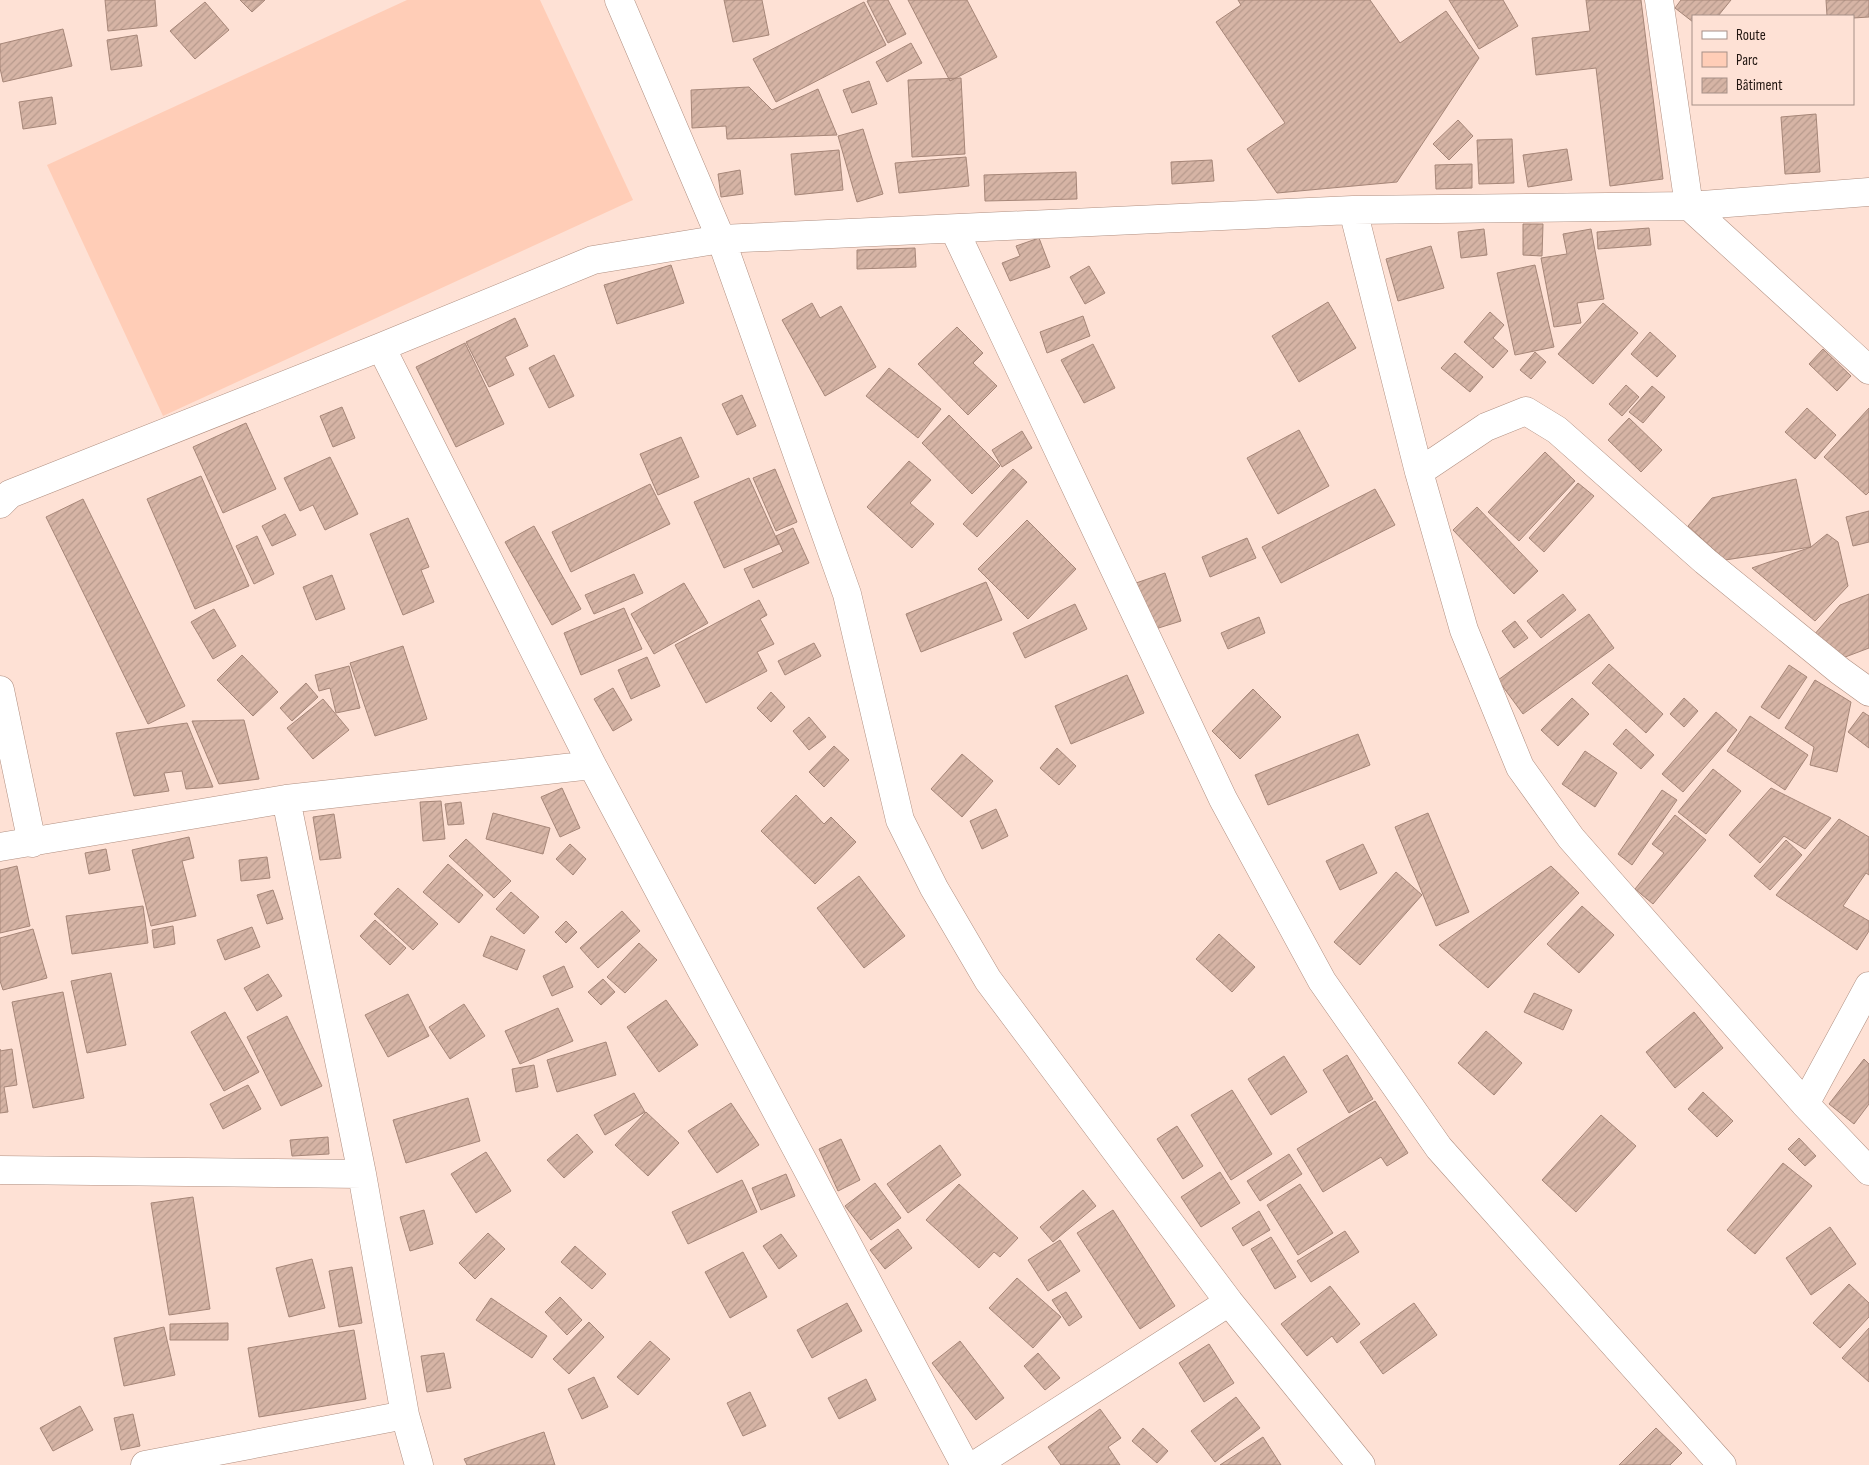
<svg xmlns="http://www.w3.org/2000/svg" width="1869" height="1465" font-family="'Sofia Sans Condensed',sans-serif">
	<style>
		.green { fill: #ffcdb7 }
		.building { fill: url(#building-hatch); stroke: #a68678 }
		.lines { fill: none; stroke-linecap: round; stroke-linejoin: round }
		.minor-casing { stroke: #b08f81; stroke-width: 29 }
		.minor { stroke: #fff; stroke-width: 28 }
	</style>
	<defs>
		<pattern id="building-hatch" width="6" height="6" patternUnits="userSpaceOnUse" patternTransform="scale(1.25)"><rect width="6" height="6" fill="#d6b4a5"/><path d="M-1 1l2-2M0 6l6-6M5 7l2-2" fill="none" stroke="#b79a8d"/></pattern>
	</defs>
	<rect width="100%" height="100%" fill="#fee1d5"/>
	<!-- green -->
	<path class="green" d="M407,0H540L633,200L163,416L47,165Z"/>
	<!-- building -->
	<path class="building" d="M105,0H155L157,26L108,31Z
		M240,0H265L252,12Z
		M724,0H762L769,35L733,42Z
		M869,0H888L906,34L888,43L867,1Z
		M908,0H967L997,57L950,81Z
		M1238,0H1370L1400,43L1446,11L1479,58L1397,182L1277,193L1247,149L1285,123L1216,22L1241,5Z
		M1449,0H1503L1518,26L1479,49Z
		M1586,0H1641L1663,179L1610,186L1596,68L1536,75L1532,38L1590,31Z
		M1681,0H1731L1718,16H1693V22L1675,8Z
		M1826,0H1869V17L1853,18V16H1827Z
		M205,2L229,30L195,59L170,31Z
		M864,2L886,45L776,102L753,59Z
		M63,29L72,66L3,82L0,68V44Z
		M137,35L142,66L111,70L107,40Z
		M911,43L922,63L887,82L876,62Z
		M961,78L965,154L912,157L908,80Z
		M869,81L877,104L852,113L843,90Z
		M749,87L772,110L818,89L837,135L727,139L726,126L692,128L691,90Z
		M52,97L56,124L23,129L19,102Z
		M1816,114L1820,172L1785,174L1781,117Z
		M1458,120L1473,136L1449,160L1433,144Z
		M863,129L883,194L857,202L838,136Z
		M1512,139L1514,183L1479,184L1477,140Z
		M1567,149L1572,180L1528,187L1523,155Z
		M839,150L843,190L795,195L791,154Z
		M966,157L969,186L899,193L895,163Z
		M1212,160L1214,181L1172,184L1171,162Z
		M1472,164V188L1436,189L1435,165Z
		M740,170L743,194L721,197L718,174Z
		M1076,172L1077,199L985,201L984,175Z
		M1523,224H1543L1542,256L1523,255Z
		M1649,228L1651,245L1598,249L1597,232Z
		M1484,229L1487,255L1461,258L1458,232Z
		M1591,229L1604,299L1577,303L1581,323L1554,327L1541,258L1567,254L1563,234Z
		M1039,238L1050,267L1010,281L1002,263L1020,256L1016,246Z
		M1431,246L1444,288L1398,301L1386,259Z
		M915,248L916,267L857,269V250Z
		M671,265L684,303L617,324L604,285Z
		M1535,265L1554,347L1515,355L1497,273Z
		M1089,266L1105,293L1085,304L1070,277Z
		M1328,302L1356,348L1299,382L1272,336Z
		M812,303L820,318L841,306L876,367L825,396L782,320Z
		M1603,303L1638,333L1593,384L1558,354Z
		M1490,312L1504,325L1493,338L1508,351L1493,368L1464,342Z
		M1083,316L1090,336L1047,353L1040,332Z
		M515,318L528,346L505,357L514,375L489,387L466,342Z
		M957,327L983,353L973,363L997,386L968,415L918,364Z
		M1650,332L1676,356L1657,377L1631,354Z
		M465,343L504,424L456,447L416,367Z
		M1093,344L1115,388L1084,403L1061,360Z
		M1823,349L1851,376L1837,391L1809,364Z
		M1535,352L1546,362L1531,379L1520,370Z
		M1455,353L1483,377L1470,392L1441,368Z
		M554,355L574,396L549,408L529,368Z
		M889,368L941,409L918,438L866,396Z
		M1626,385L1639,397L1622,416L1609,404Z
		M1652,386L1665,397L1643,423L1629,412Z
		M742,395L756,426L737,435L722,404Z
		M342,407L355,438L333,447L320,416Z
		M1807,408L1836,435L1815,459L1785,432Z
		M1869,408V492L1866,495L1824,457Z
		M949,415L1000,466L972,494L922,443Z
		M1629,418L1662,450L1641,472L1608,440Z
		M246,423L276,489L223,513L193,447Z
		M1299,430L1329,486L1278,514L1247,458Z
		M1022,431L1032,448L1002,467L992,450Z
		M681,437L699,477L658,495L640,454Z
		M1545,452L1575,481L1519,541L1488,512Z
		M330,457L358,514L325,530L313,505L300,511L284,478Z
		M909,461L931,480L910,503L934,524L912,548L867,507Z
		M775,469L797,522L776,531L753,478Z
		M1013,469L1027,482L977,537L963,524Z
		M201,476L249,586L195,609L147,499Z
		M749,478L779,544L724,568L694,502Z
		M1796,479L1811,547L1725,560L1688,526L1712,498Z
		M1578,483L1594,496L1544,552L1529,538Z
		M650,484L670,524L571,572L552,532Z
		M1375,489L1395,525L1281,583L1262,547Z
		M83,499L185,706L148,724L46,517Z
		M1477,507L1538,571L1514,594L1453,530Z
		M1869,511V542L1853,546L1846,517Z
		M285,514L296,535L272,546L262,526Z
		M408,518L429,567L421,570L434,602L403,615L370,534Z
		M1027,520L1076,569L1028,619L978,569Z
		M534,526L581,609L552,625L505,542Z
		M793,528L809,563L753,588L744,569L783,552L776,536Z
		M1827,534L1838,542L1848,586L1815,621L1752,568L1811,547Z
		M257,536L274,574L254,584L236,546Z
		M1247,538L1256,558L1210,577L1202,557Z
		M1165,573L1181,621L1152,630L1136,583Z
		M634,574L643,593L594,614L585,595Z
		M332,575L345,609L316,620L303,587Z
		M986,582L1002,620L921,652L906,614Z
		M684,583L708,623L654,654L631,614Z
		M1563,594L1576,610L1541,638L1527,621Z
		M1869,594V648L1840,659L1813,636L1840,605Z
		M759,600L767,615L760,619L774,644L757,652L767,671L706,703L675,645Z
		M1075,604L1087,629L1025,658L1013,633Z
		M624,608L642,649L581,675L564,633Z
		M214,609L236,646L213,659L191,622Z
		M1589,614L1614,648L1523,714L1498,680Z
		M1259,617L1265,633L1228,649L1221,633Z
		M1515,621L1528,638L1514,648L1502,631Z
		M814,643L821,656L785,675L778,661Z
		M403,646L427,719L375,736L350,663Z
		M242,655L278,692L253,716L217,680Z
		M647,657L660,686L631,699L618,670Z
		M1609,664L1663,714L1646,733L1592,683Z
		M1789,665L1807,677L1779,719L1761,707Z
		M349,666L360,708L336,713L330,688L319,691L315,675Z
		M1127,675L1144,713L1071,744L1055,706Z
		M1815,680L1851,702L1837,772L1810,765L1814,747L1785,728Z
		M306,683L318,697L292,721L280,708Z
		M613,688L632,720L613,731L594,699Z
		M1253,689L1281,717L1240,759L1212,731Z
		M771,692L785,707L771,722L757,708Z
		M1572,698L1589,714L1558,746L1541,730Z
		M1684,698L1698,711L1684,727L1670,714Z
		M323,699L349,730L313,759L287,728Z
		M1716,712L1737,730L1683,792L1662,774Z
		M1863,712L1869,716V748L1848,732Z
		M1750,716L1808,755L1785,790L1727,751Z
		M809,717L826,737L809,750L793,731Z
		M244,720L259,779L219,784L192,721Z
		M187,723L213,787L186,789L182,771L164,773L169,791L134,796L116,733Z
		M1626,729L1654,755L1641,769L1613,744Z
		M1358,734L1370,765L1268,805L1255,775Z
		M834,746L849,760L824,787L809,772Z
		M1057,748L1076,766L1059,785L1040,768Z
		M1585,751L1617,773L1595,807L1562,784Z
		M962,754L993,781L962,817L931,789Z
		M1713,769L1741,791L1706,834L1678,812Z
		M562,788L580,828L560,837L541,797Z
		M1771,788L1831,818L1805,849L1784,836L1760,863L1729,835Z
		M1662,790L1677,800L1632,865L1618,854Z
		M796,795L824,824L831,817L856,842L815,884L761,831Z
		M441,801L445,839L423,841L420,802Z
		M461,802L464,824L448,825L445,804Z
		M996,809L1008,836L982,849L970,821Z
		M493,813L550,828L543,854L486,839Z
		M1428,813L1469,912L1436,926L1395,827Z
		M334,814L341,858L320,860L313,817Z
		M1675,815L1706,840L1653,904L1635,889L1664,853L1652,844Z
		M1839,819L1869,837V875L1866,873L1843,906L1869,921V931L1857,950L1776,895Z
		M189,837L194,858L182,861L196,916L151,926L132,850Z
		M466,839L511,881L494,898L449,856Z
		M1786,840L1802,855L1770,890L1754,876Z
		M570,844L586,859L573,875L556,859Z
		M1363,844L1377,873L1340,890L1326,861Z
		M106,849L110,870L89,874L85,853Z
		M267,857L270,878L241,881L239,860Z
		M448,864L483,895L459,923L423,892Z
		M17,866L30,926L0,933V870Z
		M1551,866L1579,893L1488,988L1439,945Z
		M1396,872L1422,895L1360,965L1334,942Z
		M859,876L905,936L864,968L817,908Z
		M398,888L438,924L413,950L374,914Z
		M273,890L283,919L267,924L257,895Z
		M511,892L539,917L524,934L496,909Z
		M143,906L148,943L72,954L66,916Z
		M1582,906L1614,935L1579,973L1547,944Z
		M622,911L640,931L598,968L580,948Z
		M375,920L406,948L390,965L360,936Z
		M566,921L577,932L566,943L555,932Z
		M173,926L175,944L154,948L152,930Z
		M252,927L260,947L225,960L217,940Z
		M33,929L47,978L3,990L0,981V938Z
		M1219,934L1255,967L1232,992L1196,959Z
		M491,936L525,950L517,970L483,956Z
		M639,943L657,960L625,993L607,977Z
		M564,966L573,987L552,996L543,976Z
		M111,973L126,1045L87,1053L71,981Z
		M268,974L282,996L257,1011L244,988Z
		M603,979L615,992L601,1005L588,992Z
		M63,992L84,1098L33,1108L12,1002Z
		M1534,993L1572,1010L1563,1030L1524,1012Z
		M408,994L429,1036L388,1057L365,1015Z
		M666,1000L698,1045L659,1072L627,1027Z
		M464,1004L485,1036L450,1059L429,1027Z
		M558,1008L573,1041L520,1064L505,1031Z
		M225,1012L259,1072L224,1091L191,1032Z
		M1694,1012L1723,1048L1675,1088L1646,1052Z
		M287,1016L322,1086L281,1106L247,1037Z
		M1486,1031L1522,1063L1494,1095L1458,1063Z
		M606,1042L616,1075L557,1092L547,1060Z
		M0,1049V1051L12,1049L17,1085L4,1087L8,1112L0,1113Z
		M1347,1055L1373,1099L1349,1113L1323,1070Z
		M1284,1056L1307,1092L1271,1115L1248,1079Z
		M1864,1059L1869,1064V1104L1854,1124L1829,1104Z
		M534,1065L538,1087L516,1092L512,1069Z
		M248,1085L261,1109L223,1129L210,1104Z
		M1232,1090L1272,1154L1231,1180L1191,1115Z
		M1703,1092L1733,1121L1717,1137L1688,1109Z
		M634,1093L645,1112L605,1135L594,1115Z
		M468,1098L480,1141L406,1163L393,1120Z
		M1375,1101L1408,1153L1387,1166L1381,1157L1323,1192L1297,1149Z
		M731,1103L759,1145L717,1173L688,1131Z
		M646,1112L679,1143L648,1176L615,1145Z
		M1601,1115L1636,1146L1576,1212L1542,1180Z
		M1177,1126L1203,1166L1183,1179L1157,1139Z
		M577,1134L593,1152L564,1178L547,1160Z
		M328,1137L329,1154L292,1156L290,1140Z
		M1799,1138L1816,1156L1805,1166L1788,1149Z
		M841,1139L860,1180L838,1191L819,1149Z
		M940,1145L961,1175L908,1213L887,1184Z
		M486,1152L511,1191L476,1213L451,1174Z
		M1289,1154L1302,1174L1260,1201L1247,1181Z
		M1783,1163L1812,1186L1755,1254L1727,1230Z
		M1220,1172L1240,1203L1201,1227L1181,1197Z
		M786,1174L795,1196L761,1210L752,1188Z
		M742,1180L757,1212L688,1244L672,1212Z
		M875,1183L901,1218L871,1240L845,1206Z
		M959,1184L1018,1238L1000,1257L994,1252L979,1268L926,1220Z
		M1300,1184L1333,1233L1298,1255L1267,1205Z
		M1083,1190L1096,1206L1053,1242L1040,1227Z
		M193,1197L210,1309L169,1315L151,1203Z
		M424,1210L433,1244L410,1251L400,1217Z
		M1113,1210L1175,1306L1140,1329L1077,1233Z
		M1259,1211L1270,1230L1243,1246L1232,1228Z
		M1830,1227L1856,1264L1811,1295L1786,1258Z
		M898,1229L912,1248L885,1269L870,1250Z
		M1345,1231L1359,1252L1311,1282L1297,1261Z
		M488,1233L505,1249L475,1279L459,1263Z
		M781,1234L797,1256L779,1269L763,1246Z
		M1271,1237L1296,1277L1275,1289L1251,1249Z
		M1060,1240L1080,1271L1048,1291L1028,1260Z
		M575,1246L606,1274L592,1289L561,1262Z
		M743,1252L767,1297L730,1318L705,1272Z
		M312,1259L325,1308L289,1317L276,1268Z
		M352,1267L362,1323L339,1327L329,1271Z
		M1017,1278L1061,1317L1033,1348L989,1308Z
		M1849,1284L1869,1303V1317L1840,1348L1813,1323Z
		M1330,1286L1360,1324L1337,1343L1332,1336L1307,1356L1281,1324Z
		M1066,1292L1082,1317L1069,1326L1052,1300Z
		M560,1297L582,1320L567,1335L545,1312Z
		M491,1298L547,1336L532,1358L476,1320Z
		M847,1303L862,1331L812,1358L797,1330Z
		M1414,1303L1437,1335L1383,1374L1360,1342Z
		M589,1322L604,1337L569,1374L553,1359Z
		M228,1323V1340H170V1324Z
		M164,1327L175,1375L124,1386L114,1338Z
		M1869,1328V1382L1842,1358Z
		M354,1330L366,1399L259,1417L248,1348Z
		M650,1341L670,1359L638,1395L617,1377Z
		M960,1341L1004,1398L976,1420L932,1363Z
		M1209,1344L1234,1383L1204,1402L1179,1363Z
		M444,1353L451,1388L427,1392L421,1356Z
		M1038,1353L1060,1378L1045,1390L1024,1366Z
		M594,1377L608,1407L582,1419L568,1389Z
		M866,1379L876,1400L839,1419L828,1398Z
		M750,1392L766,1426L743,1436L727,1403Z
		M1236,1397L1260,1428L1215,1462L1191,1431Z
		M80,1406L93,1430L53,1451L40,1428Z
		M1100,1409L1121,1438L1108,1447L1120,1465H1061L1048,1447Z
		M133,1414L140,1446L121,1450L114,1418Z
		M1143,1428L1168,1451L1157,1463L1132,1441Z
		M1656,1428L1682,1453L1670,1465H1619Z
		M544,1432L555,1465H467L464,1459Z
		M1263,1437L1281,1465H1220Z"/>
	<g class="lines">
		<defs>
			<path id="minor" d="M619,0L721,239L847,594L900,820L934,888L988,980L1229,1302L1361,1465
				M1659,0L1689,206L1869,370
				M1353,210L1419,472L1464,630L1520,767L1571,838L1805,1104L1869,1171
				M954,229L1223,799L1322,981L1439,1148L1722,1465
				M381,347L592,765L965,1465
				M1419,472L1486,427L1526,411L1557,430L1705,561L1840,671L1869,692
				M0,504L10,494L381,347L593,260L721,239L1353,210L1689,206L1869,192
				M0,690L32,843
				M286,799L362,1174L405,1415L419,1465
				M0,847L286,799L592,765
				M1805,1104L1869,986
				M0,1170L362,1174
				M145,1465L405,1415
				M975,1465L1229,1302"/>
		</defs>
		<!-- minor casing -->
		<use href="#minor" class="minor-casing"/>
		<!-- minor -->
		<use href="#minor" class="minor"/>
	</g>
	<!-- legend -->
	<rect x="1692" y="15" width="162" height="90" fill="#fee1d5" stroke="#a69087"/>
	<rect x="1702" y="31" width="25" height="8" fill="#ffffff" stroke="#a69087"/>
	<text x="1736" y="40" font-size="15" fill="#221611">Route</text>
	<rect x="1702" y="52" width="25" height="15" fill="#ffcdb7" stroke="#a69087"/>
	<text x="1736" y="65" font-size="15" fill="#221611">Parc</text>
	<rect x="1702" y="78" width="25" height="15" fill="url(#building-hatch)" stroke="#a69087"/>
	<text x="1736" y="90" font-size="15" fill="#221611">Bâtiment</text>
</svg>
